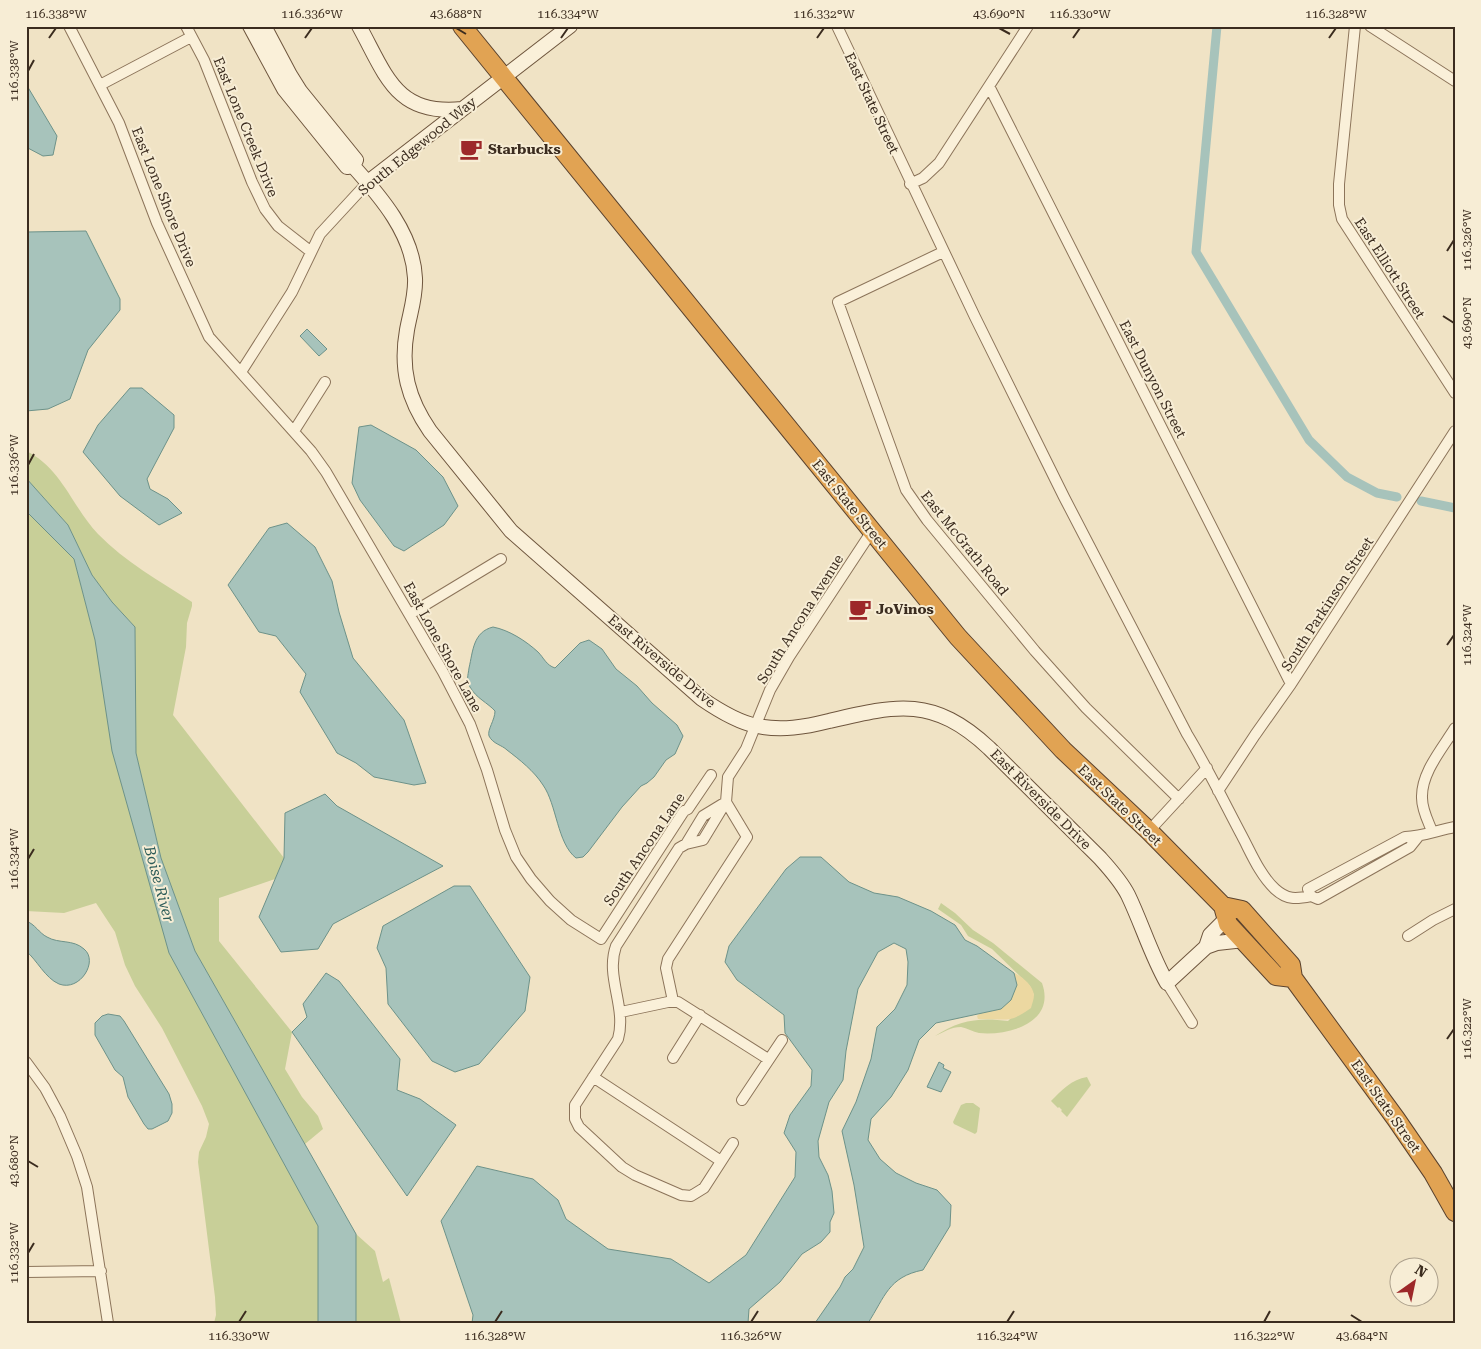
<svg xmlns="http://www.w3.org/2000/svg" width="1481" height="1349" font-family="'Roboto Serif',serif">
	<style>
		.green { fill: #c8cf98 }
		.sand { fill: #ecd8a1 }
		.water { fill: #a7c3bb; stroke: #6d9289 }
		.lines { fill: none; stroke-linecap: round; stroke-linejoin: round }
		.canal { stroke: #a7c3bb; stroke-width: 9 }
		.street-casing { stroke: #8c745a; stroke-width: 12 }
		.secondary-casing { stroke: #6e553d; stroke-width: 16 }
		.highway-casing { stroke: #5a422e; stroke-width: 20 }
		.street { stroke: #faf0d9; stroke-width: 10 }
		.secondary { stroke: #faf0d9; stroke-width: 14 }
		.highway { stroke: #e1a353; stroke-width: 18 }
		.ticks { fill: none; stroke: #3b2c1f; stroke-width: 2 }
		.labels { text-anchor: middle; stroke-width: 4; stroke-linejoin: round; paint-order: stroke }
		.street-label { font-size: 14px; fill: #3b2c1f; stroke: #f7edd5 }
		.poi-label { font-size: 14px; font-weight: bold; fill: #3b2c1f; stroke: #f7edd5; text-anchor: start }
		.water-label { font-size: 15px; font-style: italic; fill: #2d5c59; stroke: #f7edd5 }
		.neatline { fill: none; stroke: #3b2c1f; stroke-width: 2 }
		.ticks-label { font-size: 12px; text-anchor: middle; fill: #3b2c1f }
	</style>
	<rect width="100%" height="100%" fill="#f0e3c5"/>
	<!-- green -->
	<path class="green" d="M26,451C61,467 73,508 98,534C125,562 160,581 192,602V606L187,623L186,647L173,715L284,858L275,879L219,898V941L292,1032L285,1069L302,1097L318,1116L323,1129L305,1144L195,951L161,858L136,753L135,627L112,602L92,575L68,525L26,478Z
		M26,511L74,559L95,640L169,953L318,1226V1323H214L216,1315L215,1297L198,1162L199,1152L206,1137L209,1124L202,1106L162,1028L135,986L125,965L115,932L96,903L64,913L26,911Z
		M941,903L955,913L973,930L993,943L1042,983C1056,1022 1010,1036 979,1033C973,1032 967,1028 961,1027C951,1027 944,1032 935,1036C959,1020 980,1017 1008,1021L1034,995L1030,986L992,949L968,936L961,925L938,909Z
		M1087,1077L1091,1085L1067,1117L1061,1111L1062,1110L1059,1107L1058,1108L1051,1101C1061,1091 1072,1079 1087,1077Z
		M966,1103H973L980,1108L977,1132L975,1134L954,1124L953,1122L961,1105Z
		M356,1234L375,1251L383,1282L389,1278L401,1323H356Z"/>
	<!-- sand -->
	<path class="sand" d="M1014,973C1022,976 1033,986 1034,995C1034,999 1032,1004 1031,1008C1008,1025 1005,1018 978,1019L977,1016L981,1012L1001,1009L1017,985Z"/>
	<!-- water -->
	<path class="water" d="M26,84L57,136L53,155L43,156L26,147Z
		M86,231L120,299V310L88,350L70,399L48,409L26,411V232Z
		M307,329L327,349L319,356L300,336Z
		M130,388H142L174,415V428L147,479L150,489L168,499L182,513L159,525L120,496L83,452L98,425Z
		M371,425L416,450L443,477L458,506L444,525L404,551L394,546L360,500L352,483L359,427Z
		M26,478L68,525L92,575L112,602L135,627L136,753L161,858L195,951L356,1234V1323H318V1226L169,953L112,751L95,640L74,559L26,511Z
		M287,523L315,547L332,581L339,612L353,658L404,720L426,783L414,785L374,777L356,763L337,753L300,692L306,674L276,636L259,632L228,585L269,528Z
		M493,627C509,630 526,641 538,652C544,658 546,665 555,668L580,643L589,640L602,649L616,669L637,686L652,703L677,725L683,736L675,754L666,760L654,777L647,783L641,786L622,807L588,852L583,857L576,858C557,843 557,805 543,785C534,771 520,760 507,750C502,745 493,744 489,736C487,730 495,720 495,711C488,703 476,698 470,687C466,680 468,676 469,668C473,651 473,632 493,627Z
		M325,794L337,806L443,866L333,924L318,949L281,952L259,917L284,858L285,813Z
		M800,857H821L849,882L874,893L898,897L931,911L955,925L965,940L977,946L1014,973L1017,985L1011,1000L1001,1009L936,1023L919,1040L908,1070L891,1097L871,1119L868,1140L880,1159L896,1173L916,1183L937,1190L951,1205L950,1226L923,1270C888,1277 885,1297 868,1323H815L840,1287L845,1277L853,1269L864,1247L854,1185L842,1131L856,1102L871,1059L877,1027L895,1009L907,985L908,962L906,949L894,943L878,952L858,989L846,1051L843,1080L829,1102L818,1141L819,1157L828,1175L832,1191L834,1213L830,1222V1232L821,1242L802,1254L780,1282L749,1309L748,1323H472L473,1315L441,1221L477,1166L533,1179L558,1200L566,1219L608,1249L671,1259L709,1283L746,1255L795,1177L796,1152L784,1133L790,1115L811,1086L812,1070L785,1033L784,1015L737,980L725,962L729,946L786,869Z
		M454,886H470L530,977L525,1011L479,1064L455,1072L432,1061L388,1004L386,968L377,948L383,926Z
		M26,921C35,924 39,933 47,937C59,944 73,939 84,949C99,961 80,992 59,984C45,978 37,960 26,951Z
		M326,973L339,981L400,1059L397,1090L420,1099L456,1125L407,1196L292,1032L307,1017L303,1004Z
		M108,1014L120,1016L124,1021L169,1094L172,1104V1113L168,1121L152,1129H148L144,1124L128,1097L123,1077L115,1070L95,1035V1023L102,1016Z
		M939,1062L944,1065L943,1068L951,1072L941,1092L927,1087Z"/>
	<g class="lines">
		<!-- canal -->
		<path class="canal" d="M1217,26L1196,252L1309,440L1347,477L1377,493L1397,497
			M1421,501L1455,508"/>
		<defs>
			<path id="street" d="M69,26L119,123L157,223L209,337L311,451L326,472L443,672L470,724L487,770L505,830L516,857L531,879L550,901L571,920L601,939L684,811L688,809L711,775
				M186,26L204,60L252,182L265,209L278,226L310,251
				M837,26L975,317L1064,497L1187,734C1207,767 1224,802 1242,836C1251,853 1260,875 1275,889C1287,900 1296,899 1311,896
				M1355,26L1339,184V205L1342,219L1455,393
				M1370,26L1455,81
				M100,85L191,37
				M989,86L1291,684
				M910,184L923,178L939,163L1028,26
				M943,252L838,302L906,490L927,520L1035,651L1086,708L1179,799
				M241,372L292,292L320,234L368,182
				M294,431L325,382
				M410,614L501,559
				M1218,791L1255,735L1291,684L1455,431
				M1149,831L1207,768
				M1432,831C1428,821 1422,810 1422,798C1421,773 1442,749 1455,728
				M1418,837L1410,847L1318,899L1311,896L1308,889L1405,837C1422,837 1438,830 1455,827
				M686,844L703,816L726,802L703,840L686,844L679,848L616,946C605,977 627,1007 618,1039L575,1105V1119L579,1127L622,1167L635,1175L681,1195L691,1196L704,1188L733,1143
				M1408,936L1433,920L1455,909
				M1167,983L1192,1023
				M673,1001L666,968L668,959L747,837L726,802L728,777L746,749L770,690L789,657L872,531
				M621,1012L668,1002H678L768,1059
				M673,1058L700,1015
				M26,1062L45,1088L60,1116L77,1156L87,1187L108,1323
				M593,1077L721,1161
				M742,1100L782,1040
				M26,1272L101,1271"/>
			<path id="secondary" d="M250,26L284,89L347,167L353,166
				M264,26L290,75L300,91L356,160L353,166
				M359,26C386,75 396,116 462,109
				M353,166C381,197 413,234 415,278C416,296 410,313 407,330C400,369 408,399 430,431L511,531L702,699C718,710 737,722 757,726C782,731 805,727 829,721C897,705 933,696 989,748L1100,858C1110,869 1121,881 1128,895C1142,924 1151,955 1167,983L1206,947L1217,943L1244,940
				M368,182L570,26
				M1206,947L1210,935L1227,918"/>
			<path id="highway" d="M462,26L958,637L1063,750L1149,831L1223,906L1228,924L1276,976L1293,978
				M1223,906L1242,910L1291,965L1293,978L1396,1119L1433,1173L1455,1212"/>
		</defs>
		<!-- street casing -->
		<use href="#street" class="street-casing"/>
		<!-- secondary casing -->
		<use href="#secondary" class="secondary-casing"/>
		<!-- highway casing -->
		<use href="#highway" class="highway-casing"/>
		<!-- street -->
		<use href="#street" class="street"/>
		<!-- secondary -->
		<use href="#secondary" class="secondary"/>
		<!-- highway -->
		<use href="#highway" class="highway"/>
	</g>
	<!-- ticks -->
	<path class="ticks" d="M456,28L466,34M999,28L1010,34M49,38L56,28M305,38L312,28M561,38L568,28M817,38L824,28M1073,38L1080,28M1329,38L1336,28M28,71L34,60M1447,251L1454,240M1443,316L1454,323M28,465L34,454M1447,645L1454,635M28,859L34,849M1447,1039L1454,1029M28,1161L38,1167M28,1253L34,1243M1351,1315L1362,1322M239,1322L246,1311M495,1322L502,1311M751,1322L758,1311M1007,1322L1014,1311M1264,1322L1270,1311"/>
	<!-- icons -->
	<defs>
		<symbol id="cafe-bare" viewBox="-9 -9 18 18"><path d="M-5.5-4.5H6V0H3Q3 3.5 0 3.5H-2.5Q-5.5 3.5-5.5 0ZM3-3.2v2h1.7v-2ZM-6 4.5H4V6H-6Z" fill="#9d2829" stroke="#f7edd5" stroke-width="2.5" paint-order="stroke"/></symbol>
	</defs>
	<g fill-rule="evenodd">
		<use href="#cafe-bare" x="455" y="133" width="32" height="32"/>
		<use href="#cafe-bare" x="844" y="593" width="32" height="32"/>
	</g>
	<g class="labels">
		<!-- street labels -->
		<g class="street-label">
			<text transform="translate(872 103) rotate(65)" y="5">East State Street</text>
			<text transform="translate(246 127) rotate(68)" y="5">East Lone Creek Drive</text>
			<text transform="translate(417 146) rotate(-39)" y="5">South Edgewood Way</text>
			<text transform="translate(164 197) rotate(68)" y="5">East Lone Shore Drive</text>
			<text transform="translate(1390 268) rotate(57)" y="5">East Elliott Street</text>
			<text transform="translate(1153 379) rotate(63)" y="5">East Dunyon Street</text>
			<text transform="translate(850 504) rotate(51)" y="5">East State Street</text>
			<text transform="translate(965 543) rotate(51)" y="5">East McGrath Road</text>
			<text transform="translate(1327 604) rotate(-57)" y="5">South Parkinson Street</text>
			<text transform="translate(800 619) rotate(-58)" y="5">South Ancona Avenue</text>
			<text transform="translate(443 647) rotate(61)" y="5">East Lone Shore Lane</text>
			<text transform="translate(662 661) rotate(40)" y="5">East Riverside Drive</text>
			<text transform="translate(1041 799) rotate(45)" y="5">East Riverside Drive</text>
			<text transform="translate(1120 805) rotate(44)" y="5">East State Street</text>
			<text transform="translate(644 849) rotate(-56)" y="5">South Ancona Lane</text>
			<text transform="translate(1386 1106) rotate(55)" y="5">East State Street</text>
		</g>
		<!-- poi labels -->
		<g class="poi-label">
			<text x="488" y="154">Starbucks</text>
			<text x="876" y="614">JoVinos</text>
		</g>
		<!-- water labels -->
		<g class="water-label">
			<text transform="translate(159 884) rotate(75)" y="5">Boise River</text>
		</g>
	</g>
	<!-- border -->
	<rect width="1481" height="1349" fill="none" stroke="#f7edd5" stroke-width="55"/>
	<!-- north arrow -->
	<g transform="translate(1414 1282) rotate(33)"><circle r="24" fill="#f7edd5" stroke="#aca08c"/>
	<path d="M0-4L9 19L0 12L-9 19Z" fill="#9d2829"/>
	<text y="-8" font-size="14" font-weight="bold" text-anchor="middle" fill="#3b2c1f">N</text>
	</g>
	<rect x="28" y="28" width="1426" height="1294" class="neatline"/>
	<g class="ticks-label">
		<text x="56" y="18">116.338°W</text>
		<text x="312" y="18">116.336°W</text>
		<text x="456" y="18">43.688°N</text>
		<text x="568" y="18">116.334°W</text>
		<text x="824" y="18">116.332°W</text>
		<text x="999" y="18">43.690°N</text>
		<text x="1080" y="18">116.330°W</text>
		<text x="1336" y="18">116.328°W</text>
		<text transform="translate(14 71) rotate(-90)" y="4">116.338°W</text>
		<text transform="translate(1467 240) rotate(-90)" y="4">116.326°W</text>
		<text transform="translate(1467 323) rotate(-90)" y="4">43.690°N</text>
		<text transform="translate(14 465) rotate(-90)" y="4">116.336°W</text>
		<text transform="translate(1467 635) rotate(-90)" y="4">116.324°W</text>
		<text transform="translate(14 859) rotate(-90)" y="4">116.334°W</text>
		<text transform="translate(1467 1029) rotate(-90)" y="4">116.322°W</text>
		<text transform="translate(14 1161) rotate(-90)" y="4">43.680°N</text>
		<text transform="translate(14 1253) rotate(-90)" y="4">116.332°W</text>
		<text x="239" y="1340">116.330°W</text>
		<text x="495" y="1340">116.328°W</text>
		<text x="751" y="1340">116.326°W</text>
		<text x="1007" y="1340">116.324°W</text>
		<text x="1264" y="1340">116.322°W</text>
		<text x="1362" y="1340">43.684°N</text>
	</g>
</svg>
